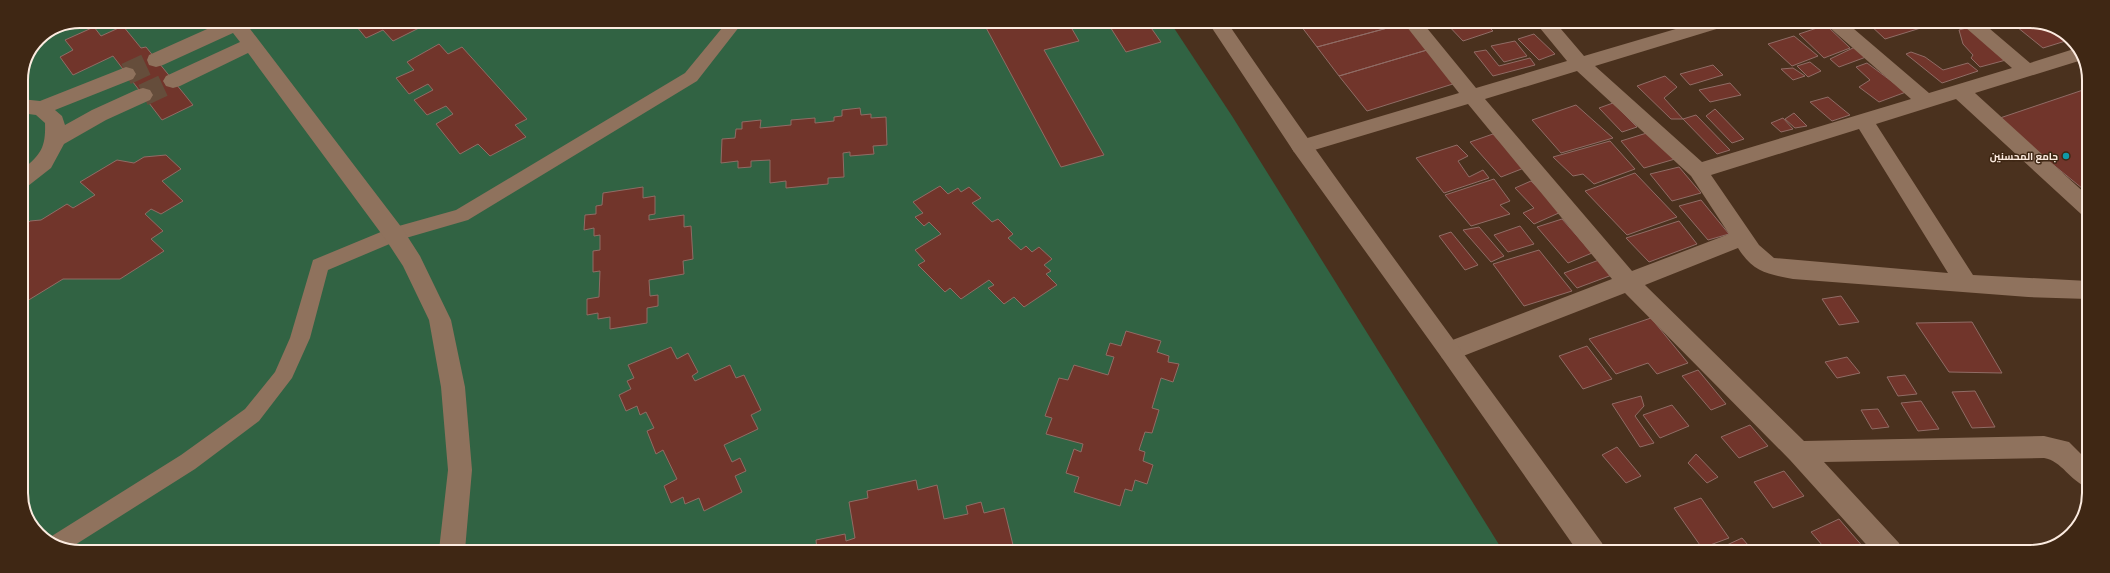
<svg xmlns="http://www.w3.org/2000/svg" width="2110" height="573" font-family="Raleway,Cairo,sans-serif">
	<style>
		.green { fill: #316343 }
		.building { fill: #71352b; stroke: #906c65 }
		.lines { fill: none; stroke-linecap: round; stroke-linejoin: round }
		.street-tunnel { stroke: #654d3b; stroke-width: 22; stroke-dasharray: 22 11; stroke-linecap: butt }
		.lane { fill: #8f725d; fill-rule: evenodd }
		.street { fill: #8f725d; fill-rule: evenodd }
		.secondary { fill: #8f725d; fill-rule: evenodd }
		.culture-dot { fill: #0f9aa8; stroke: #3f2714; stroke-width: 1.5 }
		.labels { text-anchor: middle; stroke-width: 3; stroke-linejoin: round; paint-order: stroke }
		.poi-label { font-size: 10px; font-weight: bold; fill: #fcebe0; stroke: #3f2714; text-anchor: end }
		.rim { fill: none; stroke: #fcebe0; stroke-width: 2 }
	</style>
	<rect width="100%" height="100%" fill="#4a311e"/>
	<!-- green -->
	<path class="green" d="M80,21L1170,22L1232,116L1503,551L65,550L35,532L21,497V79L38,38Z"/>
	<!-- building -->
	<path class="building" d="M352,21H425L427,24L393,41L383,30L366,38Z
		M983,22H1068L1079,41L1044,50L1104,155L1061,167Z
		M1107,22H1147L1161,42L1126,52Z
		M1298,22H1406V23L1317,47Z
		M1445,22H1484L1493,31L1463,41Z
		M1406,23L1427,50L1339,76L1317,47Z
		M1868,23H1919L1924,27L1885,39Z
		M2032,23H2044L2072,39L2043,48L2017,27Z
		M1826,25L1850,48L1824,58L1799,34Z
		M123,26L141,48L146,47L193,105L162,120L113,56L73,75L60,57L73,50L65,40L94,27L101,36Z
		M1970,27L2006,60L1980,67L1971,58L1973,55L1963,44L1959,30Z
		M1534,34L1555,54L1539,60L1518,39Z
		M1794,36L1818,56L1792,66L1768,44Z
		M1515,41L1527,56L1504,62L1491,46Z
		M439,44L448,54L462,47L527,119L515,125L526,137L490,156L478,144L460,154L436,124L453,114L446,106L427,115L414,100L433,90L428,84L409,94L396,78L414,70L407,62Z
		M1855,47L1866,57L1839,67L1830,59Z
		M1427,50L1456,83L1367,111L1339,76Z
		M1486,50L1499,66L1530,58L1535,65L1493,76L1474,52Z
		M1911,52L1925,57L1943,70L1968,63L1978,71L1942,83L1906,54Z
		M1810,62L1821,71L1808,77L1797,66Z
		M1867,63L1906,92L1879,102L1859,87L1870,80L1856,67Z
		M1713,65L1723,75L1690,85L1680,74Z
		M1793,68L1805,76L1793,80L1781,69Z
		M1665,76L1677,87L1664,98L1683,119H1671L1637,86Z
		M1730,83L1741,95L1710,102L1699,90Z
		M2089,88L2088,193L1997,119Z
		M1828,97L1850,115L1832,121L1810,102Z
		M1613,103L1637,127L1622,132L1599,108Z
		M1576,105L1613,138L1561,153L1532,120Z
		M860,108L861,115L871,114V118L886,117L887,145L873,146L874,154L850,156V152L843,153L844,177L828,178V184L786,188V181L770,183V160L751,161V167L738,168V161L721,163L722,139L735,138L736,129H742V122L761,120L760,128L791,125V120L815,118V123L834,121V117L842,116V110Z
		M1715,109L1744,139L1732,143L1706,116Z
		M1794,113L1807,126L1795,128L1785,119Z
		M1696,115L1730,150L1717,154L1683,119Z
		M1783,118L1793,129L1781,132L1771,123Z
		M1650,132L1675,159L1644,168L1621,141Z
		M1493,134L1524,168L1501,177L1470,142Z
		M1610,141L1635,169L1594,184L1583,174L1573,176L1553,157Z
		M1457,145L1468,156L1458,161L1469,177L1483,170L1489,178L1444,193L1416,158Z
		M166,155L181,169L162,181L183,201L161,214L151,209L145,214L163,231L151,239L164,251L120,279H63L27,301L21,294V225L27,224L30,221L41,220L67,204L73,208L95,195L80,182L117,160L134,163L144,157Z
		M1679,167L1701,193L1672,201L1650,174Z
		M1635,173L1677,217L1627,235L1585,191Z
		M1494,179L1510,201L1500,205L1510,214L1471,226L1445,195Z
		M1531,181L1561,212L1534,224L1523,213L1534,208L1515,188Z
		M940,186L948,194L958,188L961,192L969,187L981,198L972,203L992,222L998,219L1013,234L1008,238L1021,250L1026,246L1032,252L1039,247L1052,259L1044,265L1051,271L1046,274L1057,285L1024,307L1014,297L1004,304L988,288L994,285L989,280L961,299L950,288L945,292L918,265L925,261L915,250L941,234L929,222L924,226L915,217L923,213L913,202Z
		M643,187V198L655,196V214L649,215V220L684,215V227L691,226L693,259L683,261L684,274L649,280L650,296L658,295V306L647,308V323L610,329V317L598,319V313L587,315V299L599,297L600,271L593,272V251L600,250V235L594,236V228L584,230L585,215L596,214V206L602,205L603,193Z
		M1701,200L1729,234L1708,240L1679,206Z
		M1562,219L1592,253L1568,263L1537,227Z
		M1679,221L1697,244L1649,262L1626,238Z
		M1520,226L1534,244L1508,252L1494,235Z
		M1479,227L1504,256L1491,262L1463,230Z
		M1451,232L1478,265L1465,270L1439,236Z
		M1539,250L1572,291L1524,306L1493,264Z
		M1599,260L1612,275L1577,288L1564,273Z
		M1841,296L1859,322L1839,325L1822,299Z
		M1651,318L1688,363L1657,374L1648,363L1616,374L1589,339Z
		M1972,322L2002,373L1949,372L1916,323Z
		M1126,331L1161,341L1157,352L1169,356L1168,362L1179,364L1173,382L1161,378L1152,408L1159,410L1152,433L1145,432L1139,450L1145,452L1143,461L1153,465L1147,484L1135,480L1132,491L1125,489L1120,506L1074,492L1079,477L1066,473L1074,449L1081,452L1083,444L1046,434L1052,418L1045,416L1059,378L1068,380L1074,365L1108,375L1114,357L1106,355L1110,343L1121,346Z
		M1587,346L1612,379L1583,389L1559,356Z
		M671,347L677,359L688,353L698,372L692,376L695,381L730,365L736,378L744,375L761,410L751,415L758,429L724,445L732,462L740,458L746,471L735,476L742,492L704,511L699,498L685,504L683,497L671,503L664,486L677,479L663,450L656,454L647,431L654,428L646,412L640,415L637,406L626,411L619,395L631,389L627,381L634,378L628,365Z
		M1847,357L1860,373L1837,378L1825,362Z
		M1698,370L1726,404L1711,410L1682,376Z
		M1905,375L1917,394L1898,396L1887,377Z
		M1975,391L1995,427L1972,428L1952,392Z
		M1641,396L1644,406L1635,416L1654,443L1640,447L1612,404Z
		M1921,401L1939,429L1918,431L1901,403Z
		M1672,405L1689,426L1660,438L1643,415Z
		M1878,409L1889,427L1872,429L1861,410Z
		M1750,425L1768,446L1739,458L1721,437Z
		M1617,447L1641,476L1626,483L1602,455Z
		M1696,454L1718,477L1707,483L1688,463Z
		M1784,471L1804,496L1773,508L1754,482Z
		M916,480L918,490L937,485L944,519L968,514L966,506L981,502L984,513L1004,508L1013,545L997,549V551H817L816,540L845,534L846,541L855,538L849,502L868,498L867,491Z
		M1701,498L1729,538L1702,548L1674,508Z
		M1839,519L1864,548L1855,552H1828L1811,532Z
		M1742,538L1754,552H1718L1716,550Z"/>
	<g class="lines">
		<!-- street-tunnel -->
		<path class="street-tunnel" d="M126,74L156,60
			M143,95L173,81"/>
		<!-- lane -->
		<path class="lane" d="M727,22H743L697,81L468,220L399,240L328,270L310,338L292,378L259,421L195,469L67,550L47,539L181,455L245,409L275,372L290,338L313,260L388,229L456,210L685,73Z"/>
		<!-- street -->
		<path class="street" d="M225,21H244L402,228L420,256L451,320L465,387L472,470L465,550H439L448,470L441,387L429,320L403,266L386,240L248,53L180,86L173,88L166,86L163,81L166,76L240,42L233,33L163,65L156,67L149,65L147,60L149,55Z
			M1403,22H1422L1476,88L1567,61L1535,22H1555L1584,56L1696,23H1725L1723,27L1595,66L1702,162L1911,99L1829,27L1827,23H1847L1929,93L2012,68L1965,27L1963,23H1983L2030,63L2077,48L2082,60L1975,93L2088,196V216L2081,214L1956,99L1876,124L1973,275L2088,281V299L2028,297L1793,279C1767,274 1753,272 1738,248L1645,285L1804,441L2044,436L2069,442L2087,460V487C2070,481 2062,461 2044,458L1824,462L1899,543L1903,552H1873L1790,460L1625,293L1458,358L1450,361L1442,358L1439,351L1442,344L1612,279L1468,104L1301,154L1294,152L1291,147L1294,142L1459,93ZM1577,71L1691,176L1729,234L1632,271L1485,99ZM1859,129L1948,273L1774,258L1759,245L1711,175Z
			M126,67L133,69L136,74L133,79L55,110L62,116L65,125L92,110L136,90L143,88L150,90L153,95L150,100L106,120L64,144L51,168L28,186L21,189V170C40,156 46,148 45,123L36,115L21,113V99L40,101Z"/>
		<!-- secondary -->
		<path class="secondary" d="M1208,22H1227C1347,199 1477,370 1602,543L1606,552H1578L1442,358L1294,152Z"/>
	</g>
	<!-- markers -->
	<circle class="culture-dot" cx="2066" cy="156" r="4"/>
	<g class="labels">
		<!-- poi labels -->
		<g class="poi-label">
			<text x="2058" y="160">جامع المحسنين</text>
		</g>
	</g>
	<!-- crop -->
	<path d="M0 0H2110V573H0ZM80 28H2030A52 52 0 0 1 2082 80V493A52 52 0 0 1 2030 545H80A52 52 0 0 1 28 493V80A52 52 0 0 1 80 28Z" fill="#3f2714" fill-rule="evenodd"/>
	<path class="rim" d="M80 28H2030A52 52 0 0 1 2082 80V493A52 52 0 0 1 2030 545H80A52 52 0 0 1 28 493V80A52 52 0 0 1 80 28Z"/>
</svg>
